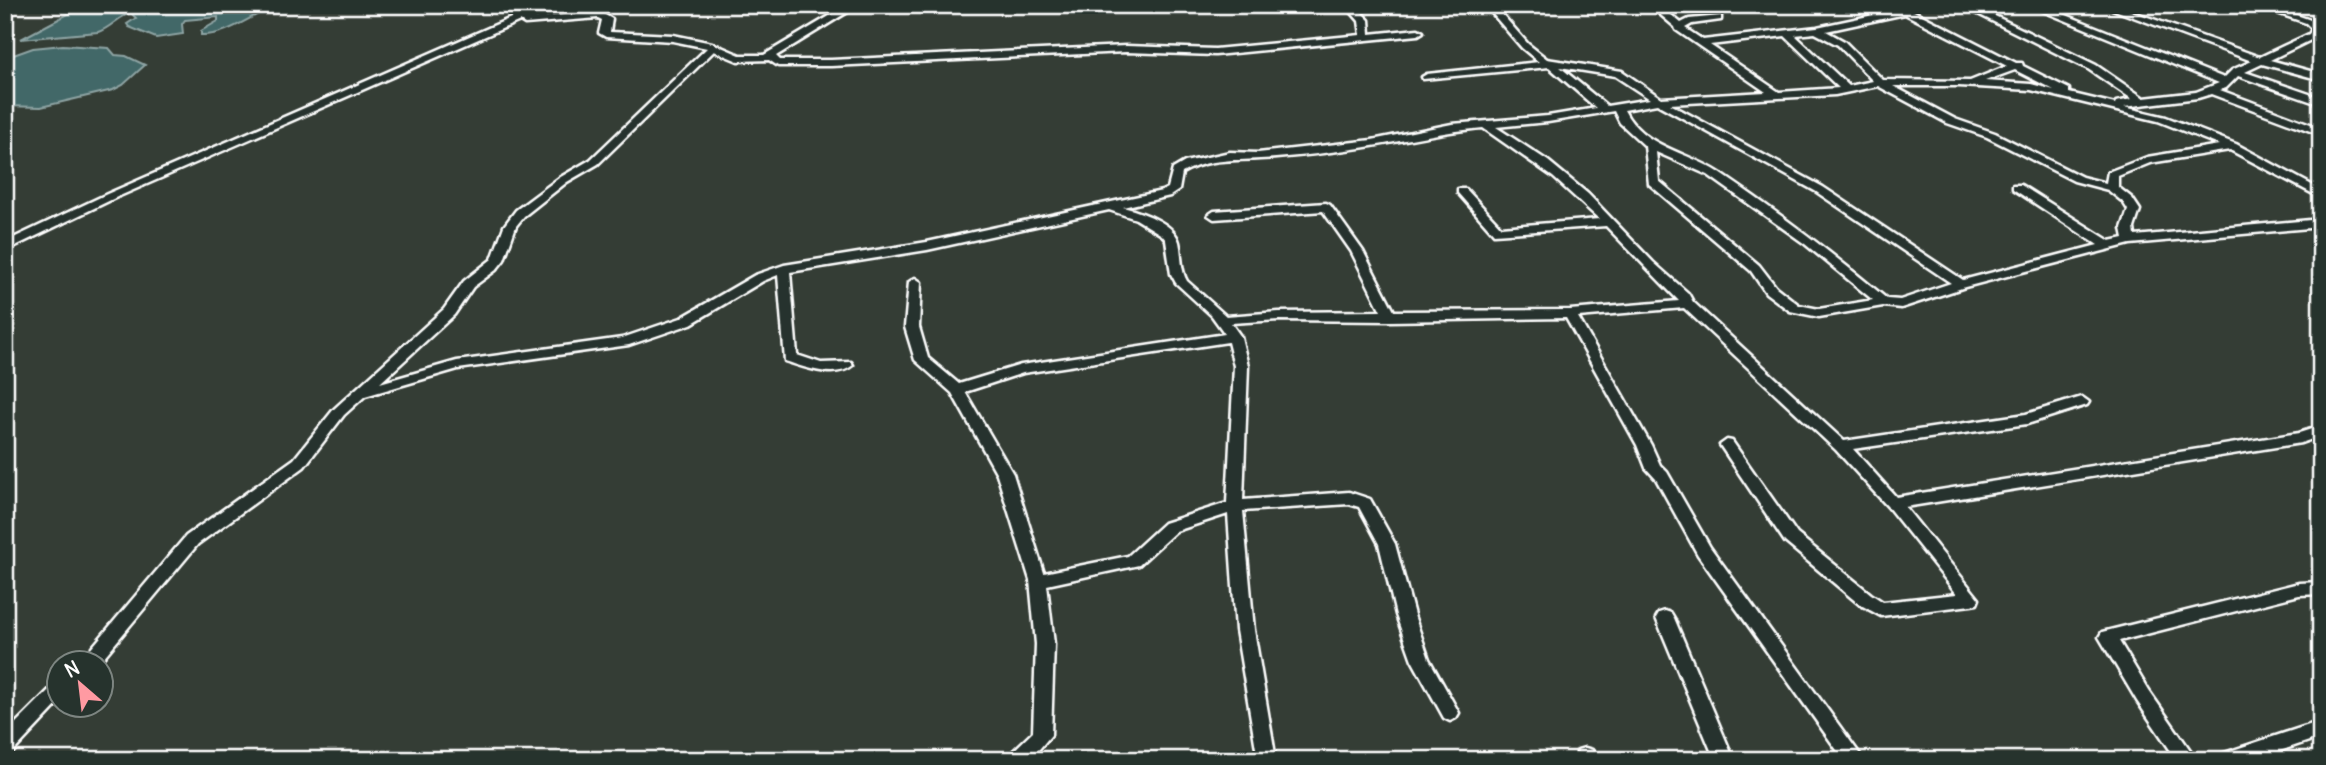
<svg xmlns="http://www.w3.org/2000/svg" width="2326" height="765" font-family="Delius,sans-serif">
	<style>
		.water { fill: #436867; stroke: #8ea4a4; stroke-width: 2 }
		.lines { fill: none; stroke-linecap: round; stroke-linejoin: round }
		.minor-casing { stroke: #fff; stroke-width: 5 }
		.minor { fill: #26332d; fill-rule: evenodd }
	</style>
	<rect width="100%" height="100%" fill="#343d35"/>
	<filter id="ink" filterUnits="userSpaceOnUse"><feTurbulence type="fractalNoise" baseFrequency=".0143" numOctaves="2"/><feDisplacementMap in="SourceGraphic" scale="14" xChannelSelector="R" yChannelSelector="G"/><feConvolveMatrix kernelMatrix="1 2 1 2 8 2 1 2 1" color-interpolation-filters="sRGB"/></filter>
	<g filter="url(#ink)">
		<!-- water -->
		<path class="water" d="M108,5H216L207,10C227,14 249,0 269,9C247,18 226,36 201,35V31L218,21V17L185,20L182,24L183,34L156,38L129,27L127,24L136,18L131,13C120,15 111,28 98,32L21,39L68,14Z
			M63,45L109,48L115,55L126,56L145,65L123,85L113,90L41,107L5,106V58L33,48Z"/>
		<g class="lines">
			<defs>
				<path id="minor" d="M541,5H553L527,18L600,12L612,19L610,32L673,35L712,43L740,55H764L848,5H859L776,56L780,60H831L1126,46L1215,49L1361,35L1359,21L1345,5H1354L1369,20L1370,34L1418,29L1423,32L1418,35L1215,55L1126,52L831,66H778L769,60L738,61L714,51L598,164L567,182L524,216L516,226L504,260L496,270L473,287L454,315L380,383L457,361L622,338L681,318L755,275L784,265L927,242L1162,191L1168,188L1173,169L1185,162L1230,152L1258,153L1372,140L1452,124L1548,116L1596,108L1549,67L1423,79L1422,77L1427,74L1539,62L1522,48L1485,5H1494L1528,44L1547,59L1622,71L1661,98L1766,92L1676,30L1675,27L1649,5H1659L1681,23L1689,19L1721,16V20L1692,24L1685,28L1703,40L1817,27L1897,10L1890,5H1902L2016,63H2022L2023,66L2069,89V93L2115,104L2116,102L2132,99L2088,69L1960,5H1972L2096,65L2144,98L2196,92L2219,83L2028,5H2041L2224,78L2232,70L2252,61L2101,5H2114L2260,57L2309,34L2312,29L2306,23L2254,5H2268L2319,23L2321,30L2315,38L2270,60L2321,74V80L2262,64L2245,72L2321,98V105L2238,76L2226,88L2220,90L2321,128V135L2211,94L2198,98L2124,107L2166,117L2236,144L2321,190V198L2230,150L2150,163L2118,176V187L2132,198L2140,210L2134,228L2135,236L2321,219V227L2130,244L1965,287L1901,308L1883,306L1819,317L1790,311L1766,293L1751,271L1649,184L1645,146L1620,123L1614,111L1548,122L1496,127L1548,161L1588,194L1653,262L1688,293L1693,302L1844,441L2026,414L2082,397L2089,402L2087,405L2027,424L1853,449L1896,497L2299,433L2321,426V436L2301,443L1905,507L1979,599L1977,604L1971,605L1881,616L1859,604L1785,542L1720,445L1727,440L1732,441L1797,534L1871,594L1883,602L1957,594L1888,507L1836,450L1684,308L1578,317L1651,445L1660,465L1667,472L1710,547L1864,760H1844L1698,555L1656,479L1646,468L1637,445L1566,318L1390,321L1279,320L1231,323L1241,337L1248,366L1243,500L1349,492L1370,499L1395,544L1414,615L1429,659L1459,713L1456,718L1450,721L1444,718L1412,660L1396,615L1379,544L1359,507L1349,504L1243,511L1254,630L1276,760H1258L1236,630L1228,514L1176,531L1139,565L1047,585L1054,644L1051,735L1030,760H1008L1010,754L1033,732L1036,644L1030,580L997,474L952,393L915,360L905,327L909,282L915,278L921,282L919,327L928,358L959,384L1021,365L1225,334L1212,316L1176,283L1171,274L1166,240L1162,235L1136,219L1109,210L927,250L790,272L797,355L821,363L851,362L853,365C836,380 804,367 785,361L778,275L763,281L691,324L629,345L458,369L365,396L344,415L304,467L198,544L98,664H78L186,536L294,459L334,409L444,309L464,281L492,259L504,226L516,210L559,178L590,160L707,48L673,41L606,37L599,33L602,20L598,18L525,24L520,21L115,198L5,251V242L107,194ZM1905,14L2007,66L1970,81L1883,80L1844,41L1826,31ZM1815,33L1838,45L1873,81L1849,86L1795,35ZM1785,36L1839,88L1779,92L1710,45ZM1560,67L1615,76L1650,99L1607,106ZM2015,70L2054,90L2031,84L1985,81ZM1878,86L1947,123L1987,137L2074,181L2108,190L2123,202L2128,210L2122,228L2124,238L2110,241L2021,185H2013V189L2098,245L1963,280L1823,187L1670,104L1835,95ZM1893,86H1959L2031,90L2158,121L2219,145L2147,157L2108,172L2106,183L2082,177L1995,133L1955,119ZM1657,104L1815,191L1951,283L1900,300L1887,299C1833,254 1778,212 1720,173C1687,151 1643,148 1624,110ZM1483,128L1553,177L1599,219L1501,227L1466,189H1458V193L1494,234L1606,226L1679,301L1570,310L1394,311L1363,251L1330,205L1326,203L1214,211L1208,215L1214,219L1323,211L1351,251L1381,311L1279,312L1226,316L1187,281C1180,269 1182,255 1179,242C1174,222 1140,212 1123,207L1170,196L1179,190L1182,173C1208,158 1232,161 1260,159C1297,157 1335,152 1372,146C1409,140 1445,131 1483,128ZM1656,152L1708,175L1805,244L1873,300L1819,309L1799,305L1776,287L1759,265L1659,181ZM1228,342L1234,366L1227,503L1164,523L1128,556L1044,573L1013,474L965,392L1023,373Z
					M2321,582V594L2299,595L2119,641L2149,691L2197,760H2177L2137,701L2099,637L2102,632L2299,583Z
					M1665,611L1671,613L1674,618L1734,760H1715L1656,618L1659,613Z
					M60,683V702L12,753L5,755V734L54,685Z
					M2321,721V737L2253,760H2219L2221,754Z
					M1585,748L1592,750L1596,760H1577L1576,756L1578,750Z"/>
			</defs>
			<!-- minor casing -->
			<use href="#minor" class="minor-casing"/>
			<!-- minor -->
			<use href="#minor" class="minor"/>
		</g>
	</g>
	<!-- margin -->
	<rect width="2326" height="765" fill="none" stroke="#26332d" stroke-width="28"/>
	<rect x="14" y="14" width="2298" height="737" fill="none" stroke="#fff" stroke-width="2.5" filter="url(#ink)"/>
	<!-- north arrow -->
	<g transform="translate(80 684) rotate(332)"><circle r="33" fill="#26332d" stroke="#7d8581" stroke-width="2"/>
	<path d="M0-5L12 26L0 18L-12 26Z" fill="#ff9aa2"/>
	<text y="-10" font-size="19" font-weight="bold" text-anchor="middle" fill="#ffffff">N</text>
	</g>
</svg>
